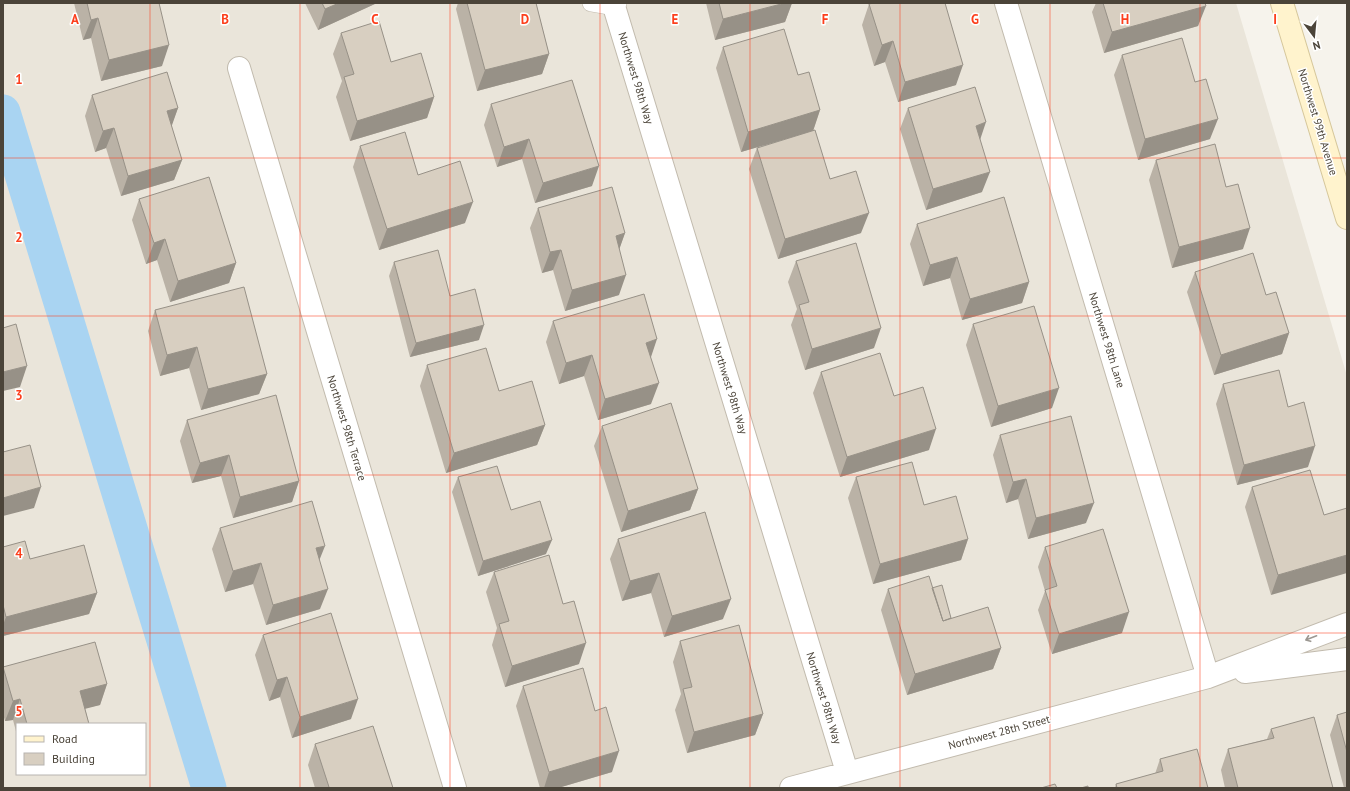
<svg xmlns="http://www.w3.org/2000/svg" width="1350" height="791" font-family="'PT Sans',sans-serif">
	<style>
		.residential { fill: #eae5da; fill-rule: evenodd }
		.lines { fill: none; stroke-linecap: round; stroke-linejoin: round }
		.canal { stroke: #a9d4f2; stroke-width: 35 }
		.lane-casing { stroke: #c2bbae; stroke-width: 18 }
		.street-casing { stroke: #c2bbae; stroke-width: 24 }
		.secondary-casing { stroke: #d6c79b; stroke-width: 24 }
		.lane { stroke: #fff; stroke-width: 17 }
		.street { stroke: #fff; stroke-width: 22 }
		.secondary { stroke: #fff3cd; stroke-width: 22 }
		.wall { fill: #bab2a6 }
		.shaded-wall { fill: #979187 }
		.building { fill: #d8cfc1; stroke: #979187 }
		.oneway { stroke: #9c9892 }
		.grid { fill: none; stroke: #fc3f1d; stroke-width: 1; stroke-opacity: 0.55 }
		.labels { text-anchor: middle; stroke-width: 3; stroke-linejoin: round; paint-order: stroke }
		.street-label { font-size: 11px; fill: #4b4439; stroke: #fff }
		.grid-label { font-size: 13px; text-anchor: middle; font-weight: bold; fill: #fc3f1d; stroke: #fff; stroke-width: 3; stroke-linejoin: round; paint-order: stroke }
	</style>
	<rect width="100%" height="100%" fill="#f6f3ec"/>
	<!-- residential -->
	<path class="residential" d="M3,3H1236L1347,376V788H3ZM17,724H145V774H17Z"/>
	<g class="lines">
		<!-- canal -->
		<path class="canal" d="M3,112L209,788"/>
		<defs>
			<path id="lane" d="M591,3L614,7L618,3"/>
			<path id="street" d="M613,3L847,772
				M1006,3L1208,677
				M239,68L455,788
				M1245,672L1347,659
				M791,788L1208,677L1347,624"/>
			<path id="secondary" d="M1282,3L1347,218"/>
		</defs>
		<!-- lane casing -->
		<use href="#lane" class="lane-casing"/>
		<!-- street casing -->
		<use href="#street" class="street-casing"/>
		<!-- secondary casing -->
		<use href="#secondary" class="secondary-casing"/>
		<!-- lane -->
		<use href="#lane" class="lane"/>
		<!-- street -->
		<use href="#street" class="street"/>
		<!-- secondary -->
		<use href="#secondary" class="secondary"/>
	</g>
	<!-- wall -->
	<path class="wall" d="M74,3H159L162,66L101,81L91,38L83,40Z
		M305,3H377L318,30Z
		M458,3H536L549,54L542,74L477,91L456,9Z
		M706,3H792L785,22L715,40Z
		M1096,3H1205L1198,26L1104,53L1092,12Z
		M869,4L956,85L898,102L885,62L874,66L862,25Z
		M341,33L391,62L434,97L427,118L350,141L336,97L342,81L333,54Z
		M723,47L798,75L820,110L813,131L741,152L716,68Z
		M1122,55L1210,139L1138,160L1114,75Z
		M92,95L178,108L171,126L182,160L174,180L121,196L106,148L95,152L85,116Z
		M491,104L592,186L535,203L522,159L497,167L484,125Z
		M908,108L980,139L982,192L926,210L900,129Z
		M360,146L418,175L465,223L379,250L353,167Z
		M757,148L830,179L861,233L778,259L749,169Z
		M1156,160L1243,249L1172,268L1149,180Z
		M139,199L236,263L229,283L170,302L157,260L146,264L132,220Z
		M538,208L625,233L619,249V295L565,311L553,270L542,273L530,228Z
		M917,224L1029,282L1022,303L962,320L950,278L923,286L910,244Z
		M796,261L874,348L805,370L791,325L797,309L788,282Z
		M394,262L450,296L479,340L410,357L389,276Z
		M1195,272L1266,295L1289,333L1282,354L1214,375L1187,292Z
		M155,310L267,374L259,394L201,410L189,368L160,376L148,331Z
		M553,321L651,357V404L598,420L584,376L559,384L546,342Z
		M973,324L1052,408L991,427L966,345Z
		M427,365L499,391L545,425L537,445L446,473L420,386Z
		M821,372L894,396L929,450L840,477L813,393Z
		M1223,384L1288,407L1308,467L1237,485L1216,404Z
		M187,420L299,481L292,502L233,518L221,476L192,483L180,441Z
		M602,426L698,489L690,510L621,532L594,446Z
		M1000,435L1086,523L1028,539L1018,499L1006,503L993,455Z
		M458,477L511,510L546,554L478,576L452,492Z
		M856,477L924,505L968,539L961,560L873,584L848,498Z
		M1252,487L1324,515L1271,595L1245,507Z
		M220,528L319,560L320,609L266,625L253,584L225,592L212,549Z
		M618,539L723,619L664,637L651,593L622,601L610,559Z
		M3,547L30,559L97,593L89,614L3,636Z
		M1045,547L1122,633L1052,654L1038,610L1045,591L1038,567Z
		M494,572L563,604L579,664L505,687L492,645L497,628L486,592Z
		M932,588L951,618L1001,648L993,669L907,695L881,610L888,589Z
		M263,635L351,719L292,738L280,697L269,701L255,655Z
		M680,641L763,714L755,735L687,753L675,710L681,694L673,662Z
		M3,667L107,684L100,705L85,708L89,724H17V735L13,720L5,721L3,714Z
		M523,686L612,772L558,788H540L516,706Z
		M1347,712V788H1344L1330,735L1337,715Z
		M1271,729L1333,788H1225L1221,770L1228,749L1267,739Z
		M315,744L393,788H315L308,765Z
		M1160,759L1208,788H1115L1116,784L1155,774Z"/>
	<!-- shaded-wall -->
	<path class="shaded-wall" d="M339,3H377L318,30L325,9Z
		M785,3H792L785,22L715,40L723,19Z
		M1206,6L1198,26L1104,53L1112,32Z
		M98,18L91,38L83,40L91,20Z
		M893,41L885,62L874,66L882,45Z
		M169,45L162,66L101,81L109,60Z
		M549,54L542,74L477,91L485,70Z
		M963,65L956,85L898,102L905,82Z
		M434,97L427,118L350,141L357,121Z
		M178,108L171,128L167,111Z
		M820,110L813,131L741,152L748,132Z
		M1218,119L1210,139L1138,160L1145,139Z
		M986,122L979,143L976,126Z
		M114,128L106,148L95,152L103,131Z
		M529,139L522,159L497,167L504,147Z
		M182,160L174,180L121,196L128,176Z
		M599,166L592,186L535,203L543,183Z
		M990,172L982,192L926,210L933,189Z
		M473,202L465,223L379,250L387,229Z
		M869,213L861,233L778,259L785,239Z
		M1250,228L1243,249L1172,268L1179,247Z
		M625,233L618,253L616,236Z
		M165,239L157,260L146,264L154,243Z
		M561,250L553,270L542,273L550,252Z
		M957,257L950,278L923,286L930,265Z
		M236,263L229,283L170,302L178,281Z
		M626,275L619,295L565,311L572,290Z
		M1029,282L1022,303L962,320L970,299Z
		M484,325L479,340L410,357L416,343Z
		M881,328L874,348L805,370L812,349Z
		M1289,333L1282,354L1214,375L1221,355Z
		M657,339L650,360L646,343Z
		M197,347L189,368L160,376L167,355Z
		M592,355L584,376L559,384L566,363Z
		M27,366L20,387L3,391V372Z
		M267,374L259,394L201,410L208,389Z
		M659,383L651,404L598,420L605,399Z
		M1059,388L1052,408L991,427L998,406Z
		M545,425L537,445L446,473L454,453Z
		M936,429L929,450L840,477L847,457Z
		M1315,446L1308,467L1237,485L1244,465Z
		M229,455L221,476L192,483L200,463Z
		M1026,479L1018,499L1006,503L1013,482Z
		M299,481L292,502L233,518L240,497Z
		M41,487L34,508L3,516V498Z
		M698,489L690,510L621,532L628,511Z
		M1094,503L1086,523L1028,539L1036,518Z
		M968,539L961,560L873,584L880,564Z
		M552,540L546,554L478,576L483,561Z
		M325,546L317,566L316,548Z
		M1347,555V573L1271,595L1278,575Z
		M261,563L253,584L225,592L233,571Z
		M659,573L651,593L622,601L630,581Z
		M328,589L320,609L266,625L273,605Z
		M97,593L89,614L3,636V625L6,617Z
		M731,599L723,619L664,637L672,616Z
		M1129,612L1122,633L1052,654L1059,634Z
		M586,643L579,664L505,687L512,666Z
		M1001,648L993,669L907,695L915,674Z
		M287,677L280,697L269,701L277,680Z
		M107,684L100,705L73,712L80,691Z
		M20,699L13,720L5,721L13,701Z
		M358,699L351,719L292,738L300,717Z
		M763,714L755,735L687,753L694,732Z
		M619,751L612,772L558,788H544L549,772Z"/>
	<!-- building -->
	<path class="building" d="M87,3H159L169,45L109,60L98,18L91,20Z
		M322,3H339L325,9Z
		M467,3H536L549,54L485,70Z
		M719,3H785L723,19Z
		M873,3H945L963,65L905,82L893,41L882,45L869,4Z
		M1103,3H1205L1206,6L1112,32Z
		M379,21L391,62L421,53L434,97L357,121L344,77L354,74L341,33Z
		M784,29L798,75L809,72L820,110L748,132L723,47Z
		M1182,38L1195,82L1206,79L1218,119L1145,139L1122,55Z
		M167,72L178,108L167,111L182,160L128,176L114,128L103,131L92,95Z
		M572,80L599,166L543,183L529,139L504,147L491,104Z
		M975,87L986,122L976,126L990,172L933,189L908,108Z
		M815,130L830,179L856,171L869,213L785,239L757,148Z
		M405,132L418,175L460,161L473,202L387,229L360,146Z
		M1215,144L1226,187L1238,184L1250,228L1179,247L1156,160Z
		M209,177L236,263L178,281L165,239L154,243L139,199Z
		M612,187L625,233L616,236L626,275L572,290L561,250L550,252L538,208Z
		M1004,197L1029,282L970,299L957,257L930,265L917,224Z
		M856,243L881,328L812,349L799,305L809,302L796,261Z
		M438,250L450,296L475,289L484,325L416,343L394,262Z
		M1253,253L1266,295L1276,292L1289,333L1221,355L1195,272Z
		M244,287L267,374L208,389L197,347L167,355L155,310Z
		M644,294L657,339L646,343L659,383L605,399L592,355L566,363L553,321Z
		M1034,306L1059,388L998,406L973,324Z
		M16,324L27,366L3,372V328Z
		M486,348L499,391L532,381L545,425L454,453L427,365Z
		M880,353L894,396L923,387L936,429L847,457L821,372Z
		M1279,370L1288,407L1304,402L1315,446L1244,465L1223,384Z
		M276,395L299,481L240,497L229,455L200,463L187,420Z
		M671,403L698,489L628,511L602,426Z
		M1071,416L1094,503L1036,518L1026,479L1013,482L1000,435Z
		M30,445L41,487L3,498V452Z
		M912,462L924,505L956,496L968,539L880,564L856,477Z
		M497,466L511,510L540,501L552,540L483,561L458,477Z
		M1310,470L1324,515L1347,508V555L1278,575L1252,487Z
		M312,501L325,546L316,548L328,589L273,605L261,563L233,571L220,528Z
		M705,512L731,599L672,616L659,573L630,581L618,539Z
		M1103,529L1129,612L1059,634L1045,590L1057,586L1045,547Z
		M25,541L30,559L84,545L97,593L6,617L3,605V547Z
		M549,555L563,604L574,601L586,643L512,666L499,624L509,621L494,572Z
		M929,576L943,621L988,607L1001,648L915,674L888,589Z
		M942,585L951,618L943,621L932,588Z
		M331,613L358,699L300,717L287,677L277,680L263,635Z
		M739,625L763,714L694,732L683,689L692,687L680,641Z
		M95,642L107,684L80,691L89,724H27L20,699L13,701L3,667Z
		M583,668L595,711L606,707L619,751L549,772L523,686Z
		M1347,712V752L1337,715Z
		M1314,717L1333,788H1238L1228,749L1274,738L1271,729Z
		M373,726L393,788H326L329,787L315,744Z
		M1197,749L1208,788H1117L1116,784L1163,771L1160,759Z
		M1055,784L1057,788H1041Z
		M1088,786V788H1081Z"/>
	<!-- one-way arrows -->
	<defs><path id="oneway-shaft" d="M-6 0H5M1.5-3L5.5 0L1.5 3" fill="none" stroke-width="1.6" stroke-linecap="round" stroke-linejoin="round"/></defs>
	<use class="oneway" href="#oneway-shaft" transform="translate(1311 638) rotate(159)"/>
	<!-- grid -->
	<path class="grid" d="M150,3V788M300,3V788M450,3V788M600,3V788M750,3V788M900,3V788M1050,3V788M1200,3V788M3,158H1347M3,316H1347M3,475H1347M3,633H1347"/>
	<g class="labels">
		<!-- street labels -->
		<g class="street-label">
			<text transform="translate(636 78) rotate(73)" y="4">Northwest 98th Way</text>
			<text transform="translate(1318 122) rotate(73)" y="4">Northwest 99th Avenue</text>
			<text transform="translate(1107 340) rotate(73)" y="4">Northwest 98th Lane</text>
			<text transform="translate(730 388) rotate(73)" y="4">Northwest 98th Way</text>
			<text transform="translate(347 428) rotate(73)" y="4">Northwest 98th Terrace</text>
			<text transform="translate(824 698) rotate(73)" y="4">Northwest 98th Way</text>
			<text transform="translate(999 732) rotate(-15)" y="4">Northwest 28th Street</text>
		</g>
	</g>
	<g class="grid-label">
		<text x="75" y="24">A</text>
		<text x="225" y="24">B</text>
		<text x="375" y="24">C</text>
		<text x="525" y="24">D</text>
		<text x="675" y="24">E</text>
		<text x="825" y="24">F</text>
		<text x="975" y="24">G</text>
		<text x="1125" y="24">H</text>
		<text x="1275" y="24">I</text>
		<text x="19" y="84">1</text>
		<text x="19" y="242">2</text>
		<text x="19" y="400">3</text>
		<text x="19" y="558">4</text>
		<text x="19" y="716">5</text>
	</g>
	<!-- border -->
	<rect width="1350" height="791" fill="none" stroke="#4b4439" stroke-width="8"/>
	<!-- legend -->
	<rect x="16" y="723" width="130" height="52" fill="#ffffff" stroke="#b7b4b0"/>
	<rect x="24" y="736" width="20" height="6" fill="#fff3cd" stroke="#b7b4b0"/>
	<text x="52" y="743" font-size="12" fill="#4b4439">Road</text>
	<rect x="24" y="753" width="20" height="12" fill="#d8cfc1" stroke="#b7b4b0"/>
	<text x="52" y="763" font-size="12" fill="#4b4439">Building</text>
	<!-- north arrow -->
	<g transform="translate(1314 36) rotate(164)" stroke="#ffffff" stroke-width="3" paint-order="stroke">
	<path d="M0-3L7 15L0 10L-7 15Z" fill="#4b4439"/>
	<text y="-6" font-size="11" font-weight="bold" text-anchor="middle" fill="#4b4439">N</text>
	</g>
</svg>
